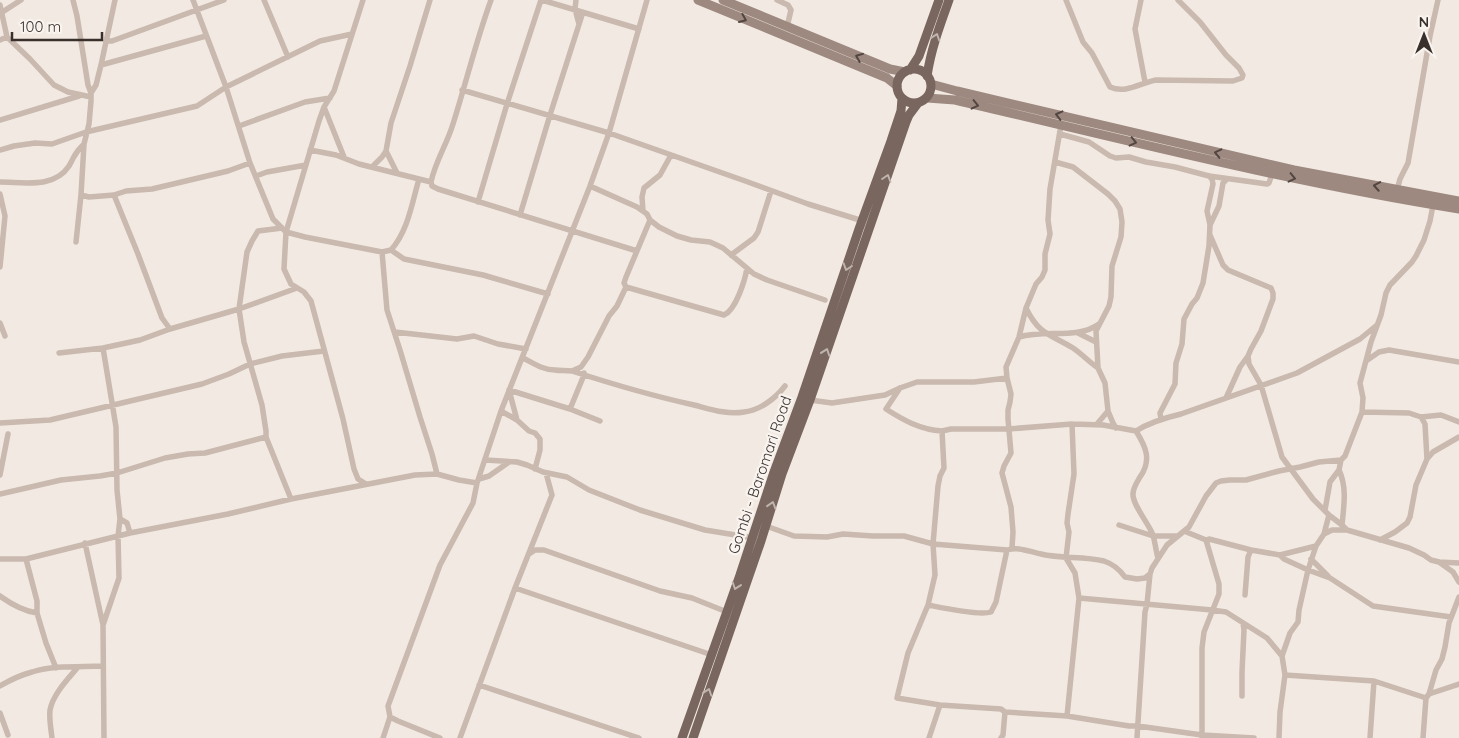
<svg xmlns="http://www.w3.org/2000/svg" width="1459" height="738" font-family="Quicksand,sans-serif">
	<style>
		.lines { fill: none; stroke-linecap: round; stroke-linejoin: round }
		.street { stroke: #c9b9af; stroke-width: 5.5 }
		.secondary { stroke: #9d8980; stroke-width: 9 }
		.primary { stroke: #79665f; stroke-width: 9 }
		.oneway { stroke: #524641 }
		.oneway2 { stroke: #bfb4ae }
		.labels { text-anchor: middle; stroke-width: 4.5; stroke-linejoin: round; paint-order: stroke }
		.street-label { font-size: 15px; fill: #39302c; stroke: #f9f4ef }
	</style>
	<rect width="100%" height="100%" fill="#f2eae2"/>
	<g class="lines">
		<!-- street -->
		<path class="street" d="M73,0L77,16L88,85L91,93V101L89,124L84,144L81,195L76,242
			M193,0L226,87L250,163L273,219L286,232L305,237L382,252L391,250C408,231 412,203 419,179
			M264,0L288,57
			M363,0L334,91L324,107L319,121L286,232L284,269L291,284L304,292L311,301L343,419L354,469L358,479L366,484
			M542,0L639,29
			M576,0L575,9L579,24
			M777,0L788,5L791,10L787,27
			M1066,0L1083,42L1092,53L1110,87C1126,94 1140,83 1156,80L1233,81L1242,78L1243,75L1239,68L1226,55L1200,22L1178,0
			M1141,0L1135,29L1145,82
			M0,5L7,37L30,59L54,85L68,92L91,97
			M1,13L21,0
			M0,40L7,37
			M106,41H112L224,0
			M101,65L206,36
			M462,90L609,133L748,182L808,204L863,221
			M91,93L96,85L101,65L115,0
			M324,107L344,157
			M0,120L79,96
			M239,126L305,102L330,98
			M1060,134L1089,142L1110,156L1116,158L1129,157L1146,162L1175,167L1209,176L1267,184L1269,183L1272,174
			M0,150L14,146L35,143L52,144L86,132L197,106L226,87L320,41L352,34
			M310,150L336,155L359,164L431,182L432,186L438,189L637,251
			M386,151L397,173
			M1055,162L1073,167L1108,194L1115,201L1120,209L1122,222L1121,237L1112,266L1111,297L1109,306L1096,331L1098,368L1105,383L1108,411L1113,423L1116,428
			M372,167L382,157L386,151L391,123L410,66L430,0
			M256,176L267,172L306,165
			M0,182C23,182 54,189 69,166C75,156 74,153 84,144
			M431,182C435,162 447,144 453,124C466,83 476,41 491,0
			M590,186L637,207L647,214L650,220L659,227L677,236L691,240L710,242L723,248L754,274L767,280L825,300
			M1397,190L1400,179L1408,163L1430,36L1438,0
			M0,194L5,216L0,267
			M81,195L89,197L114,195L126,191L152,189L228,171L250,163
			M114,195L138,254L162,318L170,329
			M478,202L507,104L541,0
			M643,211L642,197L644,188L660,175L671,155
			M520,215L550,115L583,12
			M650,220L626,277L624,283L626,287L724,315C736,310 745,280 747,268
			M1210,225L1219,206L1223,183L1227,179
			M282,228L258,231L252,241L247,252L239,309L244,342L262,405L266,431V437L291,499
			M1210,235L1223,265L1228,270L1271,288L1273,293V299L1261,331L1251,349L1248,356L1240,367L1226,398
			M391,250L404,259L483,275L548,294
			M382,252L387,310L400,350L420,417L432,454L437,474
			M731,255L754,238L758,232L771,191
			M1026,308C1039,335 1050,334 1073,348C1082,354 1089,362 1098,368
			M0,323L5,336
			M395,332L457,339L474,336L498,344L526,349
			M1078,333L1096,342
			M1019,337C1046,329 1077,340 1099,324
			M59,353L103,348L140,340L170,329L239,309L297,288
			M1248,356L1249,364L1261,385L1282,457L1313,499L1329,515L1342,525L1347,530
			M523,358C533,363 543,370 555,370C560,371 566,370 572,371C612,384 653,396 694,405C710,409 727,415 744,412C760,410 775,399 785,386
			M1366,361L1379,352L1389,350L1459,362
			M572,371L581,367L588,357L609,316L617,306L626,287
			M900,388L886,409C903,420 921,430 942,431L944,468L940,476L938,486L933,544L935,575L928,605L908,653L897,698L940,705L1001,709L1005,712L1067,716L1129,726H1138L1202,735L1254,738
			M509,390L570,409L600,421
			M509,390L517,420
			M810,400L832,403L885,395L900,388L917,382H974L1007,378
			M570,409L584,375V373
			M501,411L517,420L529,431L535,433L540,439V450L535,469
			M1362,412L1409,413L1421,417L1441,415L1459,422
			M1421,417L1425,424L1427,459
			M1161,419L1160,413L1175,384L1176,363L1182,344L1184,319L1192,304L1197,298L1203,283L1209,246L1210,225L1207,211L1213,184L1212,179L1209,176
			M0,423L50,420L202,384L229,374L250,364L282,356L324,351
			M1097,424L1108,411
			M942,431L951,429H1008L1072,424L1103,425L1136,431C1150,422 1164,418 1181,414L1297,373L1360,339L1377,325
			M1136,431C1146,447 1152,460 1140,477C1137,482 1133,488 1133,494C1132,504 1149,524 1153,535C1155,542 1156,551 1158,558
			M485,460L517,462L527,465L543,472L567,477L589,490L640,510L705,530L754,538
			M1339,470C1347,487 1344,505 1342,525
			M0,475L8,434
			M479,479L489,476L509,462
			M0,494L61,480L100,476L117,473L165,458L188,454L205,453L266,437
			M1325,510L1330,482L1339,470L1341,460L1345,456L1362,412L1363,398L1360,383L1371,342L1381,315L1386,293L1390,285L1412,262L1416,256L1424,240L1430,221L1433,205
			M120,519L127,523L130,533
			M1119,525L1153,536H1177
			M766,526L794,536L827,537L843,534L873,536H904L933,544L1007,550C1018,546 1030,552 1041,554C1062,559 1083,556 1104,561C1113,564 1120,570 1125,577L1137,579L1145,578L1150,574L1152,568L1167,545L1189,527L1206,496L1216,483L1221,481L1230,480H1246L1279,471L1300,467L1319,462L1341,460
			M1184,531L1206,540L1209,539L1251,550L1280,555L1284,559L1308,570L1330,578L1373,606L1451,617
			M1324,534L1332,530H1347L1409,548L1424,555L1431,560L1439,562L1459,563
			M1380,540L1395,532L1407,523L1410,517L1416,485L1427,459L1433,452L1459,437
			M85,543L103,625L104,738
			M1012,548L1013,532L1011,507L1002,473L1004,466L1011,453L1008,419V410L1010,402L1011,394L1007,378L1006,367L1019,337L1026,308L1036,284L1042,277L1045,270V254L1050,234L1048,220L1050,189L1061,125
			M529,554L535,550H544L660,591L692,598L727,612
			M1280,555L1316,546
			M0,559H26L130,533L228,514L291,499L415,475L437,474L459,480L477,483
			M26,559L37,601V613L46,643L56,668
			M1311,559L1328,576
			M1439,562L1453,572L1459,582
			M515,588L712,655
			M1245,595L1248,557L1251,550
			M0,596C11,604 24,611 37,613
			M1079,598L1212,610L1226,612L1267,638L1282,656
			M928,605C943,608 979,616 991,612L996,602L1007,550
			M103,625L119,578L118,536L120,519L117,490L116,427L103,348
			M1285,675L1374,681L1426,698
			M479,685L639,738
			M0,686C10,680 21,675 32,672C54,665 80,667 102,666
			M1429,694L1459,684
			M1242,696V672L1244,630L1243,623
			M0,713L8,735
			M1067,716L1079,598L1075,573L1066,558L1069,532L1067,523L1068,514L1074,474L1072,424
			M1202,737V648L1204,632L1219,594V584L1206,540
			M52,738C51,729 49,719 50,710C53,694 68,679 78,667
			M383,738L390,717
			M440,738L398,721L390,717L388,706L440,565L473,503L477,483L501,411L590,186L609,133L647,0
			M460,738L515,588L552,495L546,473
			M929,738L940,705
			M1001,738L1003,735L1005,712
			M1137,738L1145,612L1147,604L1150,574
			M1279,738L1280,712L1285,675L1282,656L1290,633L1298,622L1299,610L1308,570L1316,546L1324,534L1329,515
			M1370,738L1374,681
			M1423,738L1426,698L1429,694L1436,670L1442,659L1445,647L1449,623L1459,597"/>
		<!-- secondary -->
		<path class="secondary" d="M698,0L887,78L897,86
			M723,0L890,69L905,72
			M931,84L957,91L1294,170L1459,201
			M927,98L955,100C1122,139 1289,182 1459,209"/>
		<!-- primary -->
		<path class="primary" d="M897 86a17 17 0 1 1 34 0a17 17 0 1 1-34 0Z
			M910,70L919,56L939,0
			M927,76C931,49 940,25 949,0
			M682,738L740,575L774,472L802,397L859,229L891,141L901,111L902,98
			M693,738L761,541L782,474L810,400L906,122L909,115L918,103"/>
	</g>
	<!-- one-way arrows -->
	<defs><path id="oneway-chevron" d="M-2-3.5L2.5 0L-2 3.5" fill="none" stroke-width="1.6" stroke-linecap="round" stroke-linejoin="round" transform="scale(1.25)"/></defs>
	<g class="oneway">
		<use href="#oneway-chevron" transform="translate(743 19) rotate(23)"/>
		<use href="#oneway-chevron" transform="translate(859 57) rotate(-158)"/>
		<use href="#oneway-chevron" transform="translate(975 105) rotate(13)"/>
		<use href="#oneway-chevron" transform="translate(1059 115) rotate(-166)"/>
		<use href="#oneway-chevron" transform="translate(1133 142) rotate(13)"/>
		<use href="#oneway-chevron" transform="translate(1218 153) rotate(-167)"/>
		<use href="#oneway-chevron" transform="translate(1292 178) rotate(13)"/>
		<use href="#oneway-chevron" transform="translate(1377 186) rotate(-170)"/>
	</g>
	<g class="oneway2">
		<use href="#oneway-chevron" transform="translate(936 37) rotate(-71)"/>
		<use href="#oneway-chevron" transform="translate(887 178) rotate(-72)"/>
		<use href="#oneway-chevron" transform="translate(847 267) rotate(108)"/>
		<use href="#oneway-chevron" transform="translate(826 352) rotate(-71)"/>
		<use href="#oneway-chevron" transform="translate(772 505) rotate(-73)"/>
		<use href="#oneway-chevron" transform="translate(736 586) rotate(109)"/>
		<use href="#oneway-chevron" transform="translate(708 692) rotate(-71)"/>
	</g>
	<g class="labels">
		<!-- street labels -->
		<g class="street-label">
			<text transform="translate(760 475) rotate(-71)" y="5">Gombi - Baromari Road</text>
		</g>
	</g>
	<!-- north arrow -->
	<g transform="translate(1424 35)" stroke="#f9f4ef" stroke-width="4" paint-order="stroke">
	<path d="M0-4L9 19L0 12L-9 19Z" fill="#39302c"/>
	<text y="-8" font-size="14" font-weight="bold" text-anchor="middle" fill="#39302c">N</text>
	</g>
	<!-- scale -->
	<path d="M12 32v8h90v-8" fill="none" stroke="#39302c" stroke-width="2.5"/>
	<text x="20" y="32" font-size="15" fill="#39302c" stroke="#f9f4ef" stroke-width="4" paint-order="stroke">100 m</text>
</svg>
